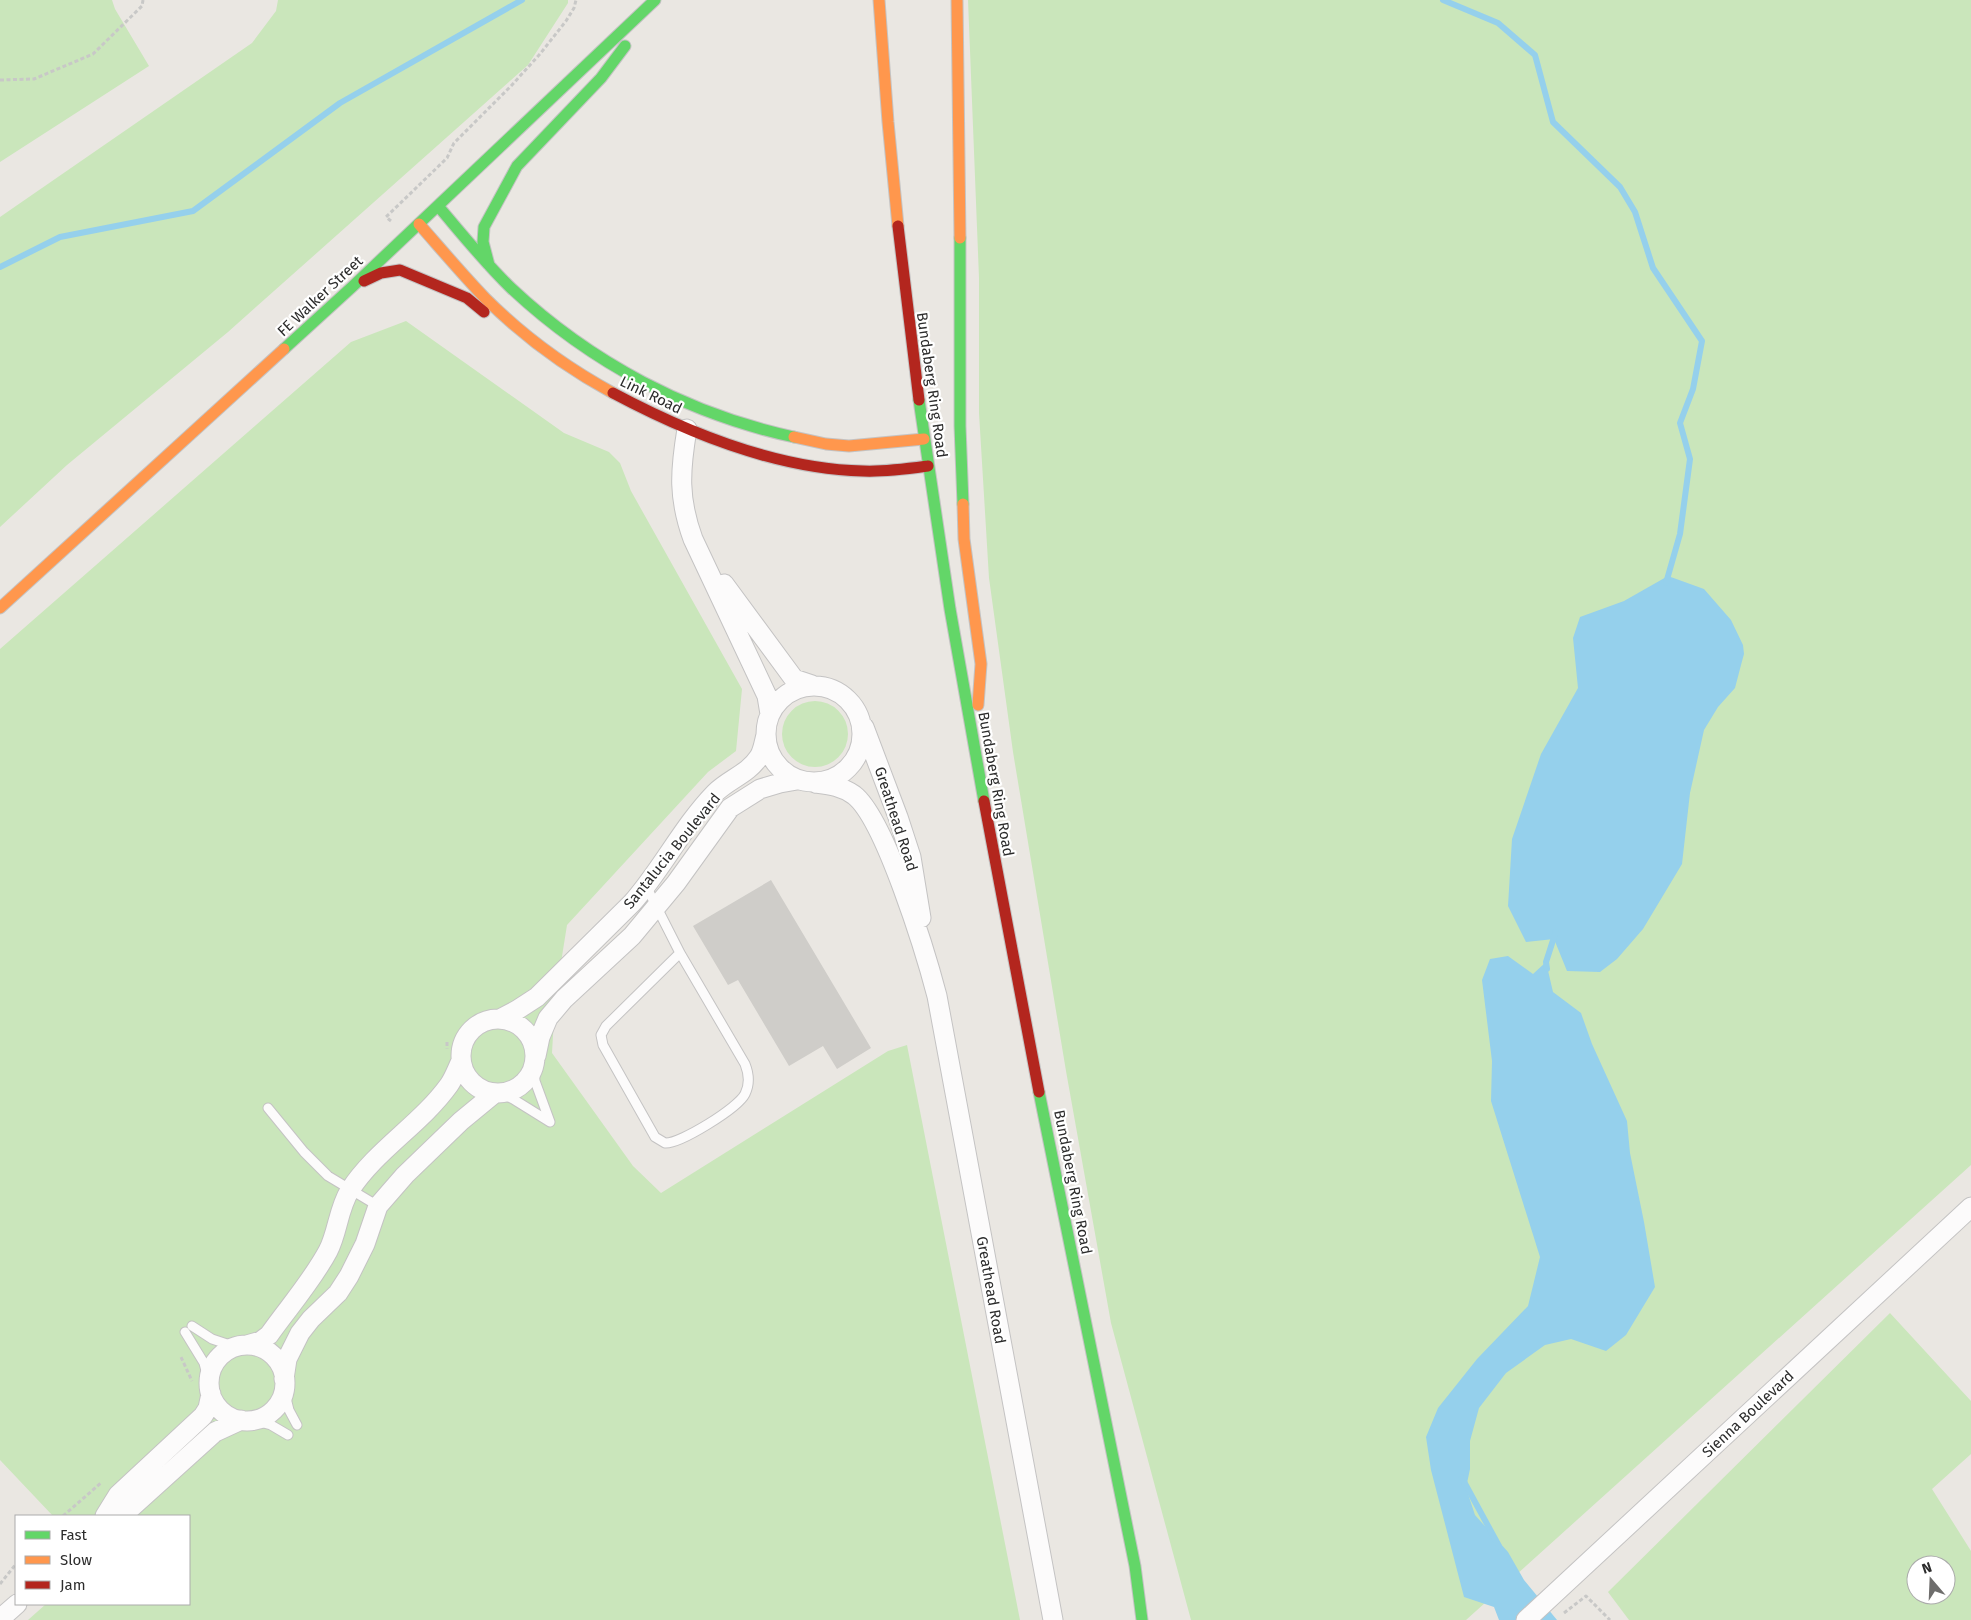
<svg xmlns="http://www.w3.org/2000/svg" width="1971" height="1620" font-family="'Fira Sans',sans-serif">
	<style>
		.green { fill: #cae6bb; fill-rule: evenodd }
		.water { fill: #95d0ec }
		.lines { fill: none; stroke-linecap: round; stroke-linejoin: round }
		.stream { stroke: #95d0ec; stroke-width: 6 }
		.building { fill: #cfcdc9 }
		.lane-casing { stroke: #c4c3c3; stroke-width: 11 }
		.street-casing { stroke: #c4c3c3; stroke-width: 21 }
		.fast-casing { stroke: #c4c3c3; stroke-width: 13 }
		.slow-casing { stroke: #c4c3c3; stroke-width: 13 }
		.jam-casing { stroke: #c4c3c3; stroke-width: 13 }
		.path { stroke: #c8c8c7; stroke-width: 3; stroke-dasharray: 4 2.5; stroke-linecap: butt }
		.lane { stroke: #fcfbfb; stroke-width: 9 }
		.street { stroke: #fcfbfb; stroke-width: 19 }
		.fast { stroke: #63d668; stroke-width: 11 }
		.slow { stroke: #ff974d; stroke-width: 11 }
		.jam { stroke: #b3261e; stroke-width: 11 }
		.labels { text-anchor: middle; stroke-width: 4.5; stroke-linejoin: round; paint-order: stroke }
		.street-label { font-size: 15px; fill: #2c2c2c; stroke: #fff }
	</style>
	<rect width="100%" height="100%" fill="#eae7e2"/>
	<!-- green -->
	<path class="green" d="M0,0H112L115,9L149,66L0,162Z
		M278,0H568V3L528,65L228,332L67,465L0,527V217L252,43L276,11Z
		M968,0H1971V1165L1466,1620H1191L1111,1323L1066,1071L1013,752L989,578L979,413V278Z
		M406,321L564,433L609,452L620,463L631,491L742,689L736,751L708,772L567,925L555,1000L552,1053L633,1166L661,1193L888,1051L907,1045L1020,1620H28L46,1604H189V1516H53L0,1460V649L351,342Z
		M782 734a33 33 0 1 1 66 0a33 33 0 1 1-66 0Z
		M1890,1313L1971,1401V1454L1932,1489L1971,1551V1620H1629L1608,1592ZM1916,1565H1946V1595H1916Z"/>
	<!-- water -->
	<path class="water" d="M1668,576L1704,589L1731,620L1743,645L1744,654L1741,665L1735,688L1718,707L1704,730L1690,793L1682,864L1643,929L1617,959L1600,972L1567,971L1554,939L1526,942L1508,906L1512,839L1541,754L1578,688L1573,638L1580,617L1624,601Z
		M1508,956L1533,974L1546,962L1553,992L1581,1013L1592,1044L1627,1121L1630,1153L1644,1222L1655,1287L1626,1335L1606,1351L1571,1339L1545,1345L1506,1373L1479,1408L1470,1441V1469L1466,1488L1475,1515L1508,1552L1524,1580L1557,1620H1499L1494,1607L1464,1597L1431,1470L1426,1437L1438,1408L1477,1359L1528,1306L1540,1257L1491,1101L1492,1061L1482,980L1490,959Z"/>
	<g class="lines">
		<!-- stream -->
		<path class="stream" d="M1443,0L1498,23L1535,55L1553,122L1620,187L1635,212L1653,268L1702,341L1693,389L1680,423L1690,459L1680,534L1666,583
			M0,267L60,237L193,211L340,103L522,0
			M1547,969L1546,962L1556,931
			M1462,1478L1499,1546"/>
	</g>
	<!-- building -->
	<path class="building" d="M771,880L871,1048L837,1069L823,1046L789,1066L738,980L728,985L693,926Z"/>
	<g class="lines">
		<defs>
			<path id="lane" d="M646,886L680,953
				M680,953L745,1064C749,1074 750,1084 745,1094C738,1108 680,1144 665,1143L655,1137L603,1045L601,1035L606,1026Z
				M501,1093L513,1099L550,1122L535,1081L534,1068
				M268,1108L304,1152L328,1176L378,1206
				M192,1326L212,1339L236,1347
				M185,1332L204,1363L209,1382
				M284,1390L289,1410L297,1425
				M253,1420L271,1425L288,1435"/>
			<path id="street" d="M687,429C680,471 678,498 693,539L767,696L770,714
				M724,584L794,679L812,685
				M766 734a48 48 0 1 1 96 0a48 48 0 1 1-96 0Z
				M864,727L898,817L911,857L921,918
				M815,783C830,785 841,786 854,795C885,819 926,954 937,996L1053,1620
				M461 1056a37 37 0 1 1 74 0a37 37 0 1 1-74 0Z
				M500,1019L517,1010L537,997L632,903C662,869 683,826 715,793C729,779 748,774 759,757C763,751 764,742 766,735
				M536,1056L540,1037L548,1018L564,999L632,936L676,883L730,808L760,789L780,783L797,780
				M247,1345L261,1341L269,1335C288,1308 312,1281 328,1251C338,1232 338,1209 350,1190C376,1150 421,1124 449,1085C454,1078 457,1069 461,1061
				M209 1383a38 38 0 1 1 76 0a38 38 0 1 1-76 0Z
				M284,1379L287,1359L300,1333L311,1319L338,1293L349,1276L365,1244L378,1206L405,1175L461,1121L495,1093
				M105,1516L118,1495L203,1416L208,1408L211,1394
				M122,1516L215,1432L241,1420
				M0,1619L17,1604
				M1526,1620L1971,1207"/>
			<path id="fast" d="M438,206C462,234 485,263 511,288C591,363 688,414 794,437
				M960,238V426L963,504
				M489,265L483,242L484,227L517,166L601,78L625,46
				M284,349L352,287L655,0
				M919,400L950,609L984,801
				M1039,1092L1135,1566L1142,1620"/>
			<path id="slow" d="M879,0L888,122L898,226
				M957,0L960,238
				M419,224C441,249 462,274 485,298C522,335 567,368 613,393
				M794,437L826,444L849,446L924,439
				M963,504L964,539L981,664L978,705
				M0,608L284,349"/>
			<path id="jam" d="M898,226L919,400
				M364,281L381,273L400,270L467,298L484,312
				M613,393C688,433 778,469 863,471C885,472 906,469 928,466
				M984,801L1039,1092"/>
		</defs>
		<!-- lane casing -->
		<use href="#lane" class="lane-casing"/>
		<!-- street casing -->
		<use href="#street" class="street-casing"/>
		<!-- fast casing -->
		<use href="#fast" class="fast-casing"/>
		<!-- slow casing -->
		<use href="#slow" class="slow-casing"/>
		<!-- jam casing -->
		<use href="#jam" class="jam-casing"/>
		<!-- path -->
		<path class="path" d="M0,80L34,79L93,54L142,6L143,0
			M391,221L386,217L447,158L454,143L511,86L540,54L566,21L574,8L576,0
			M447,1042V1049
			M181,1357L192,1381
			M63,1516L102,1482
			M0,1584L16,1564
			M1564,1613L1586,1596L1610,1620"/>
		<!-- lane -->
		<use href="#lane" class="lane"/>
		<!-- street -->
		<use href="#street" class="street"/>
		<!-- fast -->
		<use href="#fast" class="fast"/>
		<!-- slow -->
		<use href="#slow" class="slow"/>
		<!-- jam -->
		<use href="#jam" class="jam"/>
	</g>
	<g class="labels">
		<!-- street labels -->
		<g class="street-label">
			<text transform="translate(320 296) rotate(-43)" y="5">FE Walker Street</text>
			<text transform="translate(932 385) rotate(82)" y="5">Bundaberg Ring Road</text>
			<text transform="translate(651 395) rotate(26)" y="5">Link Road</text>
			<text transform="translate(996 784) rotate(80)" y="5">Bundaberg Ring Road</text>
			<text transform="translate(896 819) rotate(72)" y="5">Greathead Road</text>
			<text transform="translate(672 851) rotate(-51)" y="5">Santalucia Boulevard</text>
			<text transform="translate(1073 1182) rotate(79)" y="5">Bundaberg Ring Road</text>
			<text transform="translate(991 1290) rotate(80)" y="5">Greathead Road</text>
			<text transform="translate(1748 1414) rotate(-43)" y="5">Sienna Boulevard</text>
		</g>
	</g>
	<!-- legend -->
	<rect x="15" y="1515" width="175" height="90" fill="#ffffff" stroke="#ababab"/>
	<rect x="25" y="1531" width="25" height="8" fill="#63d668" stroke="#ababab"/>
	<text x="60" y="1540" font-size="15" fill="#2c2c2c">Fast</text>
	<rect x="25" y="1556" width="25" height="8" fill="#ff974d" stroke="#ababab"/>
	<text x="60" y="1565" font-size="15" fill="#2c2c2c">Slow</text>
	<rect x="25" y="1581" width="25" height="8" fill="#b3261e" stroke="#ababab"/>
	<text x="60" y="1590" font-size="15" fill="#2c2c2c">Jam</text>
	<!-- north arrow -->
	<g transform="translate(1931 1580) rotate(341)"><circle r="24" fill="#ffffff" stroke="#ababab"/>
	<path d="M0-4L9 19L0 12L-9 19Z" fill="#6e6d6c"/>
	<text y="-8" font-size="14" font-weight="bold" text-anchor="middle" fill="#2c2c2c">N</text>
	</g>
</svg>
